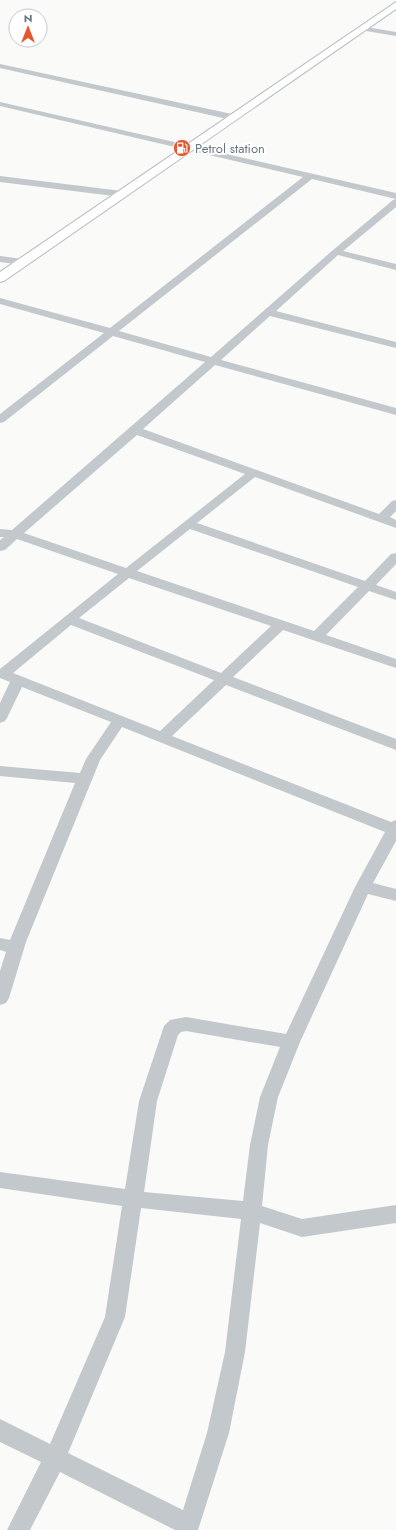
<svg xmlns="http://www.w3.org/2000/svg" width="396" height="1530" font-family="Jost,sans-serif">
	<style>
		.lines { fill: none; stroke-linecap: round; stroke-linejoin: round }
		.major-casing { stroke: #b5babe; stroke-width: 2 }
		.minor { fill: #c3c8cc; fill-rule: evenodd }
		.major { fill: #fff; fill-rule: evenodd }
		.labels { text-anchor: middle; stroke-width: 4; stroke-linejoin: round; paint-order: stroke }
		.far-poi-label { font-size: 13px; fill: #657683; stroke: #fff; text-anchor: start }
	</style>
	<rect width="100%" height="100%" fill="#fafaf8"/>
	<g class="lines">
		<defs>
			<path id="major" d="M396,2V9L4,281L0,282V272Z"/>
		</defs>
		<!-- major casing -->
		<use href="#major" class="major-casing"/>
		<!-- minor -->
		<path class="minor" d="M360,26L396,32V36L360,30Z
			M0,64L232,114L236,117L232,120L0,68Z
			M0,102L396,193V199L312,179L119,331L211,357L333,250L393,200L396,199V207L343,251L396,264V270L338,255L276,311L396,342V348L270,316L221,360L396,408V415L215,365L143,429L379,514L392,501L396,500V511L390,517L396,520V528L255,477L197,523L365,581L391,554L396,553V564L376,585L396,592V600L369,591L326,635L396,659V668L283,630L233,677L396,739V750L226,685L172,736L391,822L396,820V841L373,883L396,889V901L368,894L300,1042L278,1097L268,1145L262,1206L302,1219L396,1205V1223L302,1237L260,1223L245,1352L229,1433L198,1530H175L60,1472L30,1530H7L41,1462L0,1442V1419L50,1444L105,1317L122,1206L0,1188V1172L125,1189L139,1101L164,1026L170,1020L186,1017L286,1034L355,887L385,832L122,727L100,760L26,942L9,998L6,1003L0,1005V971L6,952L0,950V938L10,940L75,783L0,776V766L80,773L86,759L111,722L22,687L7,718L5,721L0,723V703L10,682L0,678V669L118,574L17,539L5,550L0,551V540L4,537H0V529L12,530L205,362L113,336L4,422L0,423V414L104,333L0,304V298L110,328L303,177L0,106ZM137,435L245,474L126,568L24,533ZM190,529L358,587L314,631L137,571ZM129,578L271,626L221,673L79,618ZM71,625L214,680L160,731L13,673ZM186,1031L280,1047L260,1097L250,1145L243,1201L144,1192L157,1101L178,1035L181,1032ZM141,1208L241,1219L225,1352L207,1433L183,1510L68,1453L125,1317Z
			M0,176L122,191L127,194L122,197L0,182Z
			M0,256L23,259L28,262L23,265L0,262Z"/>
		<!-- major -->
		<use href="#major" class="major"/>
	</g>
	<!-- icons -->
	<defs>
		<symbol id="fuel-disc" viewBox="-11 -11 22 22"><circle r="9.5" fill="#e4572e" stroke="#fff"/><path d="M-5.5-6h7V0h2V4h1.3V-2.5L3-4.5l.8-.8L6-3V5H2.5V1h-1V6h-7ZM-4.2-4.7v3.2H.2V-4.7Z" fill="#fff"/></symbol>
	</defs>
	<g fill-rule="evenodd">
		<use href="#fuel-disc" x="172" y="138" width="20" height="20"/>
	</g>
	<g class="labels">
		<!-- far-poi labels -->
		<g class="far-poi-label">
			<text x="195" y="153">Petrol station</text>
		</g>
	</g>
	<!-- north arrow -->
	<g transform="translate(28 28)"><circle r="19" fill="#ffffff" stroke="#c1c8cd"/>
	<path d="M0-3L7 15L0 10L-7 15Z" fill="#e4572e"/>
	<text y="-6" font-size="11" font-weight="bold" text-anchor="middle" fill="#657683">N</text>
	</g>
</svg>
